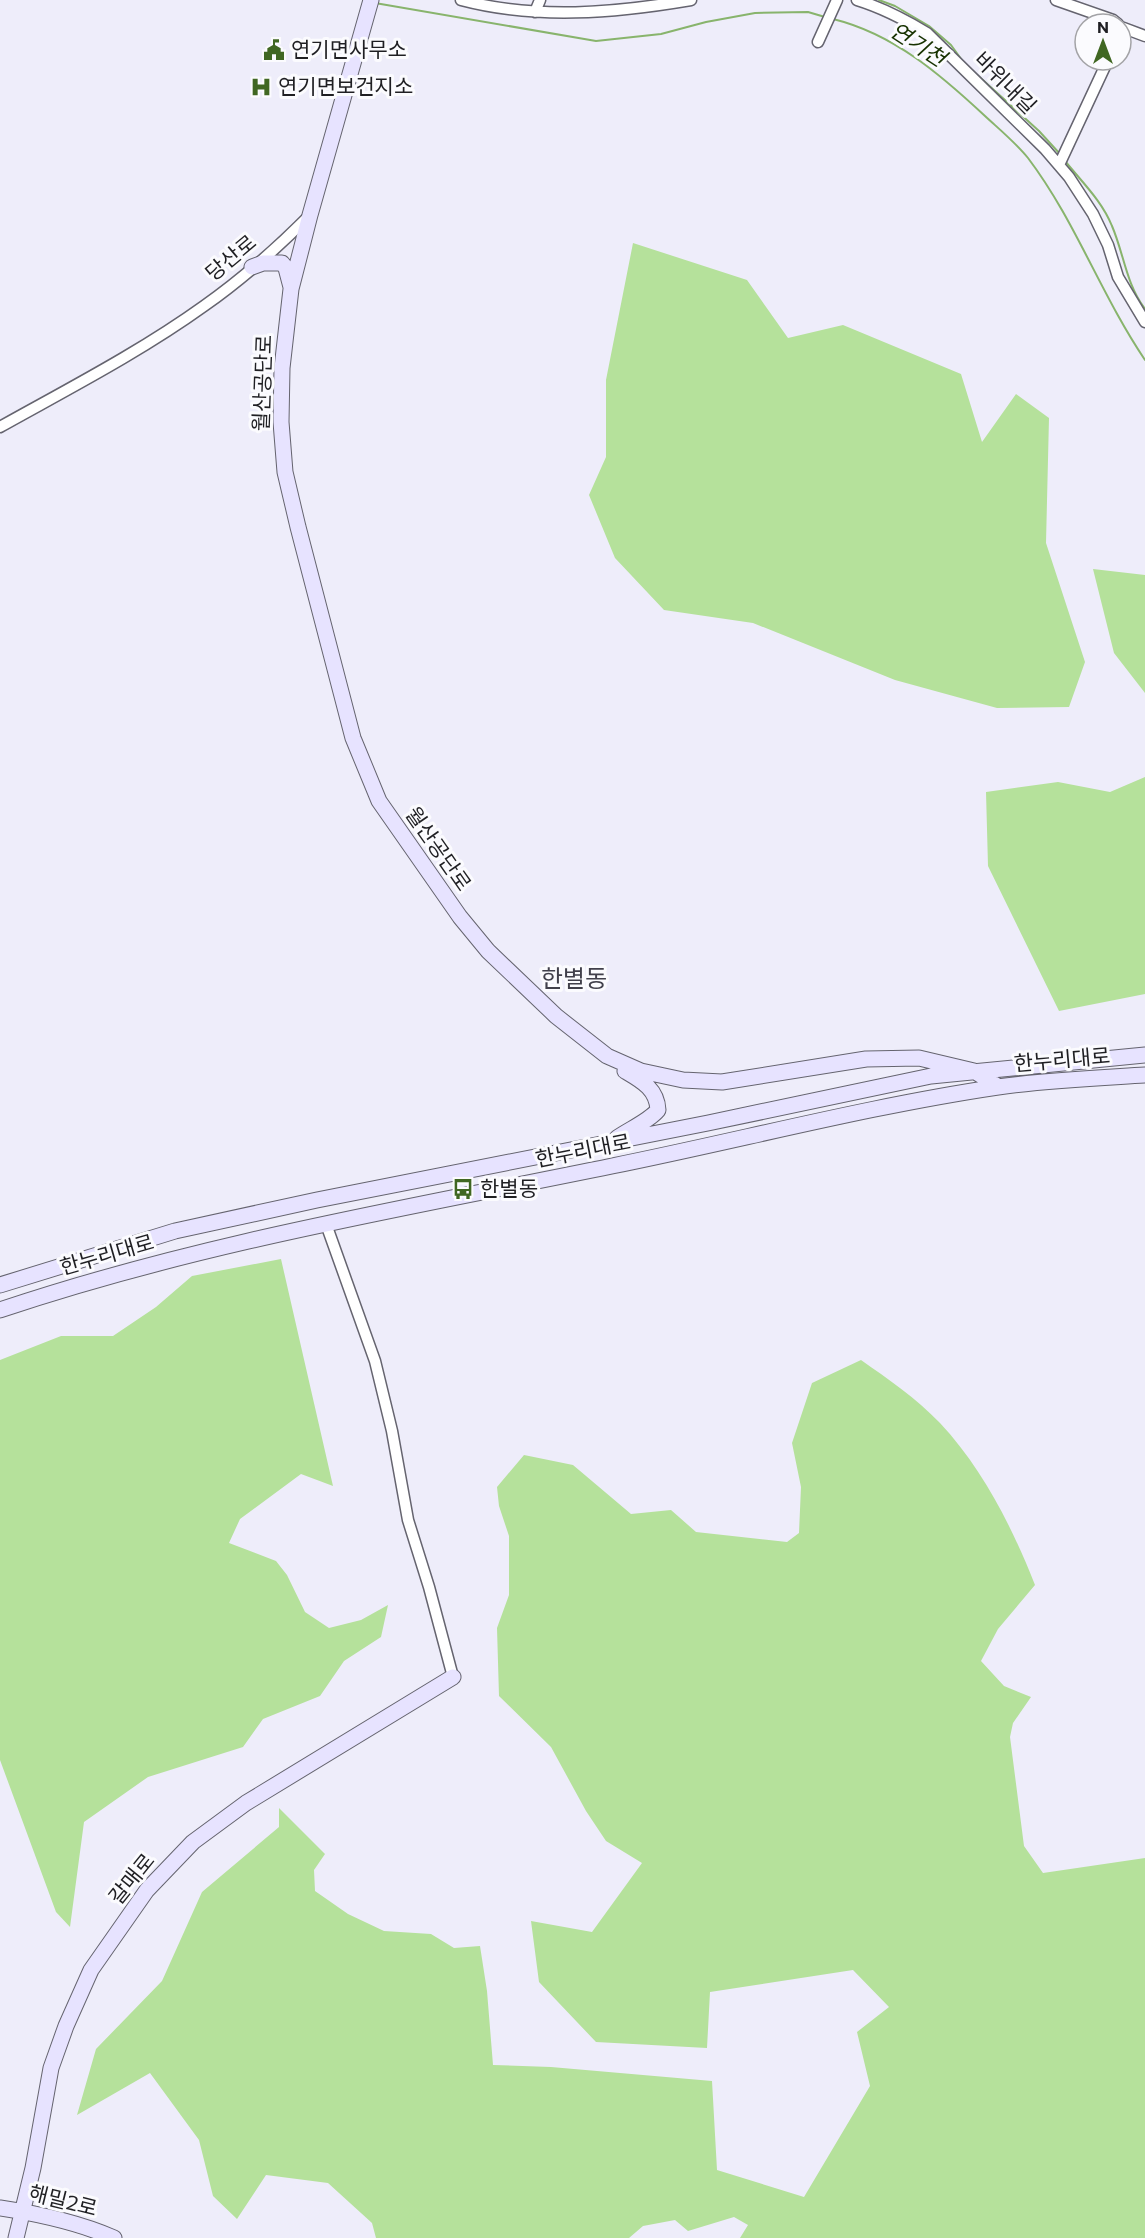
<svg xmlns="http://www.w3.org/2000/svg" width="1145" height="2238" font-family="Commissioner,'Noto Sans KR',sans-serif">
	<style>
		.green { fill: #b5e19b }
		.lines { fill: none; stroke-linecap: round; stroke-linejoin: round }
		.stream { stroke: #88b46c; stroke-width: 2 }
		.street-casing { stroke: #65646f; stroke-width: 13 }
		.secondary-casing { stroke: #65646f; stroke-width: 17 }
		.street { stroke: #fff; stroke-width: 10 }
		.secondary { stroke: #e7e3ff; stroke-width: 15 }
		.labels { text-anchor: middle; stroke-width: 6; stroke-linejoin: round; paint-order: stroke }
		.poi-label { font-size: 21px; fill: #1f1f23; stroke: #fbfbfe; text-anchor: start }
		.street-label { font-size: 21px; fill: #1f1f23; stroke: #fbfbfe }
		.water-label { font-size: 22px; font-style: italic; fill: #173200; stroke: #fbfbfe }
		.quarter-label { font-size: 24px; fill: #41404b; stroke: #fbfbfe }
	</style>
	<rect width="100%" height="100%" fill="#eeedfa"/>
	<!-- green -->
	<path class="green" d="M633,243L747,280L788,338L843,325L961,374L982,442L1016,394L1049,418L1046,543L1085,662L1069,707L997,708L895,680L753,623L664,610L615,558L589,495L606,457V380Z
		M1093,569L1145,575V693L1114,653Z
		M1145,777V994L1059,1011L988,866L986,792L1058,782L1110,792Z
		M281,1259L333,1486L301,1474L240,1519L229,1543L276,1561L287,1575L305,1612L329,1628L361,1620L388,1605L381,1637L344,1661L320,1696L263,1719L243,1747L148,1777L84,1822L70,1927L56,1912L0,1760V1360L61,1336H113L156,1307L192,1276Z
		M861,1360C888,1379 916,1398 940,1423C983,1469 1012,1527 1035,1585L998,1629L981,1661L1004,1686L1031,1697L1013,1723L1010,1737L1024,1846L1043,1873L1145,1858V2238H740L748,2225L734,2217L688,2231L675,2220L643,2226L629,2238H376L372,2223L328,2183L266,2175L237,2219L213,2196L199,2140L150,2073L77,2115L96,2049L162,1981L202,1892L279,1827V1808L325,1854L314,1870L315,1891L348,1914L384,1931L431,1934L454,1948L480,1946L487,1991L493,2065L551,2067L712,2081L717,2170L804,2197L870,2086L857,2032L889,2007L853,1970L710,1992L707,2048L596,2042L539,1982L531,1921L592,1932L642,1863L606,1841L586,1811L551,1747L499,1696L497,1628L509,1595V1536L499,1506L497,1487L524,1455L573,1465L631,1514L671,1510L696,1532L787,1542L799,1533L801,1487L792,1443L812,1383Z"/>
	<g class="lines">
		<!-- stream -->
		<path class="stream" d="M879,0L895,6L929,26L951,45L964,63L1039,131L1060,154
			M375,3L596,41L661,34L706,22L755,13L808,12L825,17
			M833,19C894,34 941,75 985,116C999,129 1016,143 1028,158C1075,220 1101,295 1145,360
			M1065,161C1082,182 1102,201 1112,226C1124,254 1126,284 1145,309"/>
		<defs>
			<path id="street" d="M461,0C537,20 614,13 691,0
				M857,0C883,8 904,19 927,33L1045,149L1069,177L1093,214L1108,245L1118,277L1145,322
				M1056,0L1113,20L1118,24
				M535,12L540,0
				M1121,27L1145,36
				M818,42L837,0
				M1059,165L1108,60
				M0,427C68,389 140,352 204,306C241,280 276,249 308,217
				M326,1224L375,1361L392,1431L408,1520L429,1587L453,1677"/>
			<path id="secondary" d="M371,0L310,215L291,289L282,368L281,422L285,472L298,527L353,738L379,801L460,917L488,951L556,1016L607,1056L641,1071L683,1080L722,1082L866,1059L919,1058L974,1071L999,1087
				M252,267L263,263H282L286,268L291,287
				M617,1138C630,1129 649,1121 658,1110C657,1089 642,1081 625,1071
				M0,1285L175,1231L317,1200L708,1123L931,1076L1145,1055
				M0,1310C199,1243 407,1208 612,1166C741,1140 869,1106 998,1087C1047,1080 1096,1078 1145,1075
				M0,2208C40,2214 77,2222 114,2238
				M16,2238L33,2168L51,2068L66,2026L91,1970L147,1890L193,1842L246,1803L453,1677"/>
		</defs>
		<!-- street casing -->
		<use href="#street" class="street-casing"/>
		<!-- secondary casing -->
		<use href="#secondary" class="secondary-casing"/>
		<!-- street -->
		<use href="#street" class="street"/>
		<!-- secondary -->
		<use href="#secondary" class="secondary"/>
	</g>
	<!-- icons -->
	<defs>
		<symbol id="civic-bare" viewBox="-9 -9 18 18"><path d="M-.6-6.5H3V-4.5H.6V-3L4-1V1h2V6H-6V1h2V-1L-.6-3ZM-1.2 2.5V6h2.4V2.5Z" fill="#406722" stroke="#fbfbfe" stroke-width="2.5" paint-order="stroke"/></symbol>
		<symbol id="hospital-bare" viewBox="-9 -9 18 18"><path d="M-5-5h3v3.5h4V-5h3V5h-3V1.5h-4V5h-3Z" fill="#406722" stroke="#fbfbfe" stroke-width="2.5" paint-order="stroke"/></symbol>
		<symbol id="bus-bare" viewBox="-9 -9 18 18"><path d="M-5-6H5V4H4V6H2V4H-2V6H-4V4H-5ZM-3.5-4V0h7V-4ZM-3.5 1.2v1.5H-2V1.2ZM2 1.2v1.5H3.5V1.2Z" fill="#406722" stroke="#fbfbfe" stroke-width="2.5" paint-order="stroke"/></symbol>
	</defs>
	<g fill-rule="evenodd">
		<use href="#civic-bare" x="259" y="35" width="30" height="30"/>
		<use href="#hospital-bare" x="246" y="72" width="30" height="30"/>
		<use href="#bus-bare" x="448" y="1174" width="30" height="30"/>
	</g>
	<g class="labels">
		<!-- poi labels -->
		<g class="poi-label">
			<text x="291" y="57">연기면사무소</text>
			<text x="278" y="94">연기면보건지소</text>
			<text x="480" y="1196">한별동</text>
		</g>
		<!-- street labels -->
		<g class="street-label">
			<text transform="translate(1005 83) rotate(45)" y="7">바위내길</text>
			<text transform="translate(231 258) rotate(-40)" y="7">당산로</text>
			<text transform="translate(263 383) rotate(-88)" y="7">월산공단로</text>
			<text transform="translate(438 849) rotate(55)" y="7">월산공단로</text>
			<text transform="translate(1062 1060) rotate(-5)" y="7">한누리대로</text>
			<text transform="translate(583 1151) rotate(-11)" y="7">한누리대로</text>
			<text transform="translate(107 1255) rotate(-16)" y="7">한누리대로</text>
			<text transform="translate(132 1879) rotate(-51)" y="7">갈매로</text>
			<text transform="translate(63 2201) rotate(14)" y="7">해밀2로</text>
		</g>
		<!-- water labels -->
		<g class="water-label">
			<text transform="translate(918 44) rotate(33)" y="8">연기천</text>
		</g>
		<!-- quarter labels -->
		<g class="quarter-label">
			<text x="574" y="987">한별동</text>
		</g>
	</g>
	<!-- north arrow -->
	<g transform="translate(1103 42)"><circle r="28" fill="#fbfbfe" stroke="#a3a3a6" stroke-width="1.5"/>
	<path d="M0-4.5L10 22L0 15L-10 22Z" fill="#406722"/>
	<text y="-9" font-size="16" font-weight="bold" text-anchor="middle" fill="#1f1f23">N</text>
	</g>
</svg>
